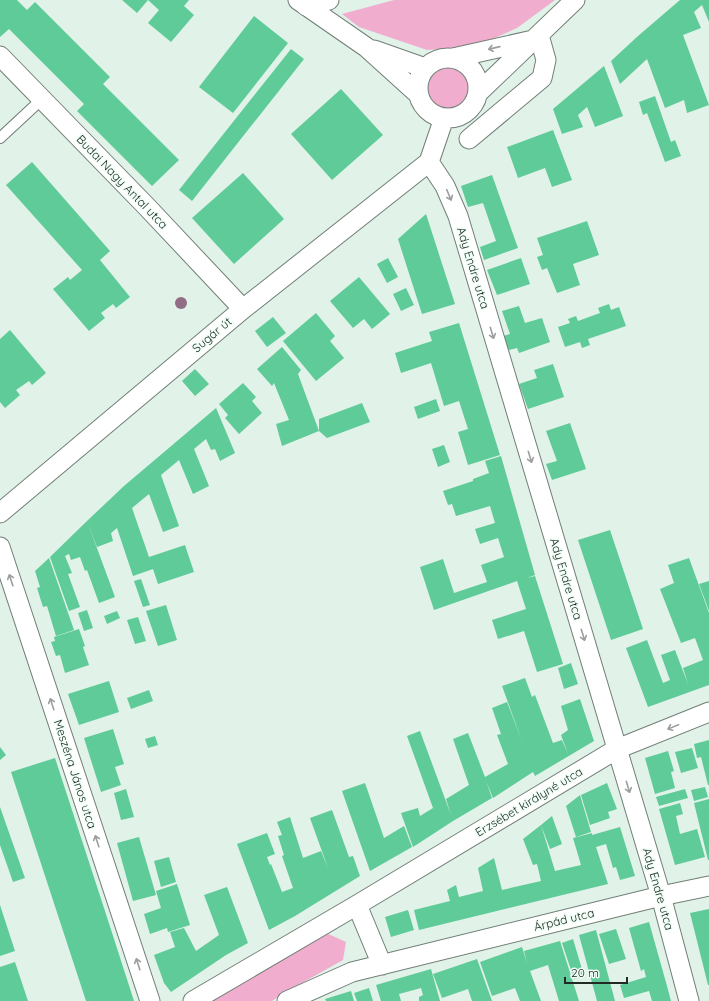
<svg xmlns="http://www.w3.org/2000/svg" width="709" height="1001" font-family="Quicksand,sans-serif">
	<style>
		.green { fill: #f0adce }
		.building { fill: #5ecb99 }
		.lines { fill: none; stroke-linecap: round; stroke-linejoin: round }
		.lane-casing { stroke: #717f77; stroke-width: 12 }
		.street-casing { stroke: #717f77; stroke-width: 21 }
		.lane { stroke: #fff; stroke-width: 10 }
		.street { stroke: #fff; stroke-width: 19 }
		.tree { fill: #926d86 }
		.oneway { stroke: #9c9f9d }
		.labels { text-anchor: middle; stroke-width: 3; stroke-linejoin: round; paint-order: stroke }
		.street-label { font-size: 12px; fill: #232925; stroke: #effff6 }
	</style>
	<rect width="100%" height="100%" fill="#e1f2e8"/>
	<!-- green -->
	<path class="green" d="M394,0H555L517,28L479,45L457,48L427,50L359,27L342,14Z
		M426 88a23 23 0 1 1 46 0a23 23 0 1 1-46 0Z
		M324,932L346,942L343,960L284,993L272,1001H207Z"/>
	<!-- building -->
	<path class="building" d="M0,0H17L27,10L35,2L110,77L103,84L179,160L152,186L77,111L84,104L9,29L0,37Z
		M122,0H189L184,6L194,15L171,42L148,23L159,10L148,0L137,13Z
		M680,0H709V22L702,5L694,12L701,28L683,35L709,105L687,113L684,100L665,108L647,59L620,84L611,61L638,36Z
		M254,16L288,43L233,113L199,87Z
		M291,49L304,59L192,201L179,190Z
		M604,66L623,116L595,127L587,107L578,115L583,127L562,134L553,109Z
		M341,89L383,135L332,180L291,134Z
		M655,96L671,142L675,140L681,156L665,162L647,113L643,115L639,102Z
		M553,130L572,180L552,187L545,168L518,178L507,147Z
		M32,162L110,251L100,260L130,297L116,308L113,304L101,313L105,318L89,331L53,289L68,277L70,280L82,270L6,185Z
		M243,173L284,219L234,264L192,218Z
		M492,175L518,248L484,260L480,247L496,241L483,203L468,207L461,186Z
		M426,214L455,304L422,314L398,239Z
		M587,221L599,255L573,264L580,285L557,293L547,268L542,270L537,257L543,255L537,238Z
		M388,258L398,277L387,283L377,264Z
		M521,258L530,284L497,295L487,270Z
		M359,277L390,314L372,329L364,319L353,328L330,301Z
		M406,288L414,305L401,311L393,294Z
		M609,304L611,310L619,307L626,326L588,339L590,345L582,348L580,342L565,347L558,327L570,323L568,319L576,316L578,321L600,313L598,308Z
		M519,306L525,323L542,318L550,342L519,353L517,348L505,351L500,337L510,334L502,311Z
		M316,313L335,336L330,341L344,358L316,381L283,341Z
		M273,317L286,333L267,347L255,331Z
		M459,323L500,455L468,465L458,432L468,429L459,401L444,406L431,363L401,373L395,353L432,341L429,332Z
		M10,330L46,373L32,385L29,381L16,390L20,395L5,408L0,402V339Z
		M282,347L301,370L298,374L319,431L282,446L276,424L289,420L274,383L272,386L257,369Z
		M553,364L564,397L528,409L519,384L537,378L534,370Z
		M195,369L209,384L195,396L182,381Z
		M243,383L256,397L252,401L262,413L239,434L225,418L228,415L219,404Z
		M436,399L440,411L418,419L414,407Z
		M362,403L370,422L327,438L319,431V419Z
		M216,408L235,453L220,461L215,449L211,450L206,439L194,449L209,486L193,494L179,460L161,475L179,526L163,532L149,494L132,508L149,557L185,545L194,572L158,584L153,569L133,576L117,528L111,533L113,541L97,547L87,521L124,486Z
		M570,423L586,469L552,480L546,464L557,461L546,431Z
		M444,445L450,462L438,467L432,449Z
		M501,456L535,575L527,578L535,576L563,664L537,672L524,631L498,639L492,620L526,609L517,581L434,610L420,567L443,559L454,593L487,582L481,565L504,557L498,538L480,544L475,529L495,523L490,506L456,516L452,504L448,505L443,491L473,481V479L489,473L485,461Z
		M87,521L115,597L99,603L87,570L85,571L80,557L71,560L69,554L65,556L72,573L68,574L80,607L69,611L50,557Z
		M610,530L643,629L611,640L578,540Z
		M49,558L74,630L56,636L47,606L43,607L37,588L40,587L35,571Z
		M689,558L709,613V685L648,707L626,648L647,640L663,683L670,680L661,655L675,650L688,684L683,668L703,660L695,638L681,643L660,589L674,583L668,565Z
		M141,579L150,605L143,607L134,581Z
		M709,581V611L699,584Z
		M166,605L177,640L158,646L146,611Z
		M87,610L93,628L84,631L78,613Z
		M117,611L120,618L107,624L104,616Z
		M138,617L146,641L135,644L127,620Z
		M79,629L85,646L83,647L89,665L65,673L60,655L56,656L51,642L55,641L54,637Z
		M571,663L578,684L564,689L558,668Z
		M525,678L532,697L535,695L553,743L562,740L568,754L561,735L568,730L561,706L580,699L594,741L535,776L533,772L493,798L486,781L492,798L453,821L413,847L401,813L418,808L420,816L433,808L407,736L420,731L451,815L446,799L469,785L453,739L468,733L485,777L508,764L497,735L501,734L492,708L507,702L522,741L502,686Z
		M109,681L119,712L79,725L68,694Z
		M149,690L153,701L131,709L127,698Z
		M113,729L124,764L115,767L121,785L101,792L84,738Z
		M155,736L158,745L148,748L145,739Z
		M709,740V785H708L701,757L697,758L694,744Z
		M0,747L6,755L0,760Z
		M692,748L698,768L681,773L675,752Z
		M668,751L674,771L671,772L675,788L655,794L645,758Z
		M55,758L104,908L134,1001H86L11,772Z
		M365,783L384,838L404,826L412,847L370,871L342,791Z
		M607,783L617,809L608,812L610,818L590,825L581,795Z
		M705,787L708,797L694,801L691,790Z
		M126,789L134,817L121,820L114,793Z
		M685,789L688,798L659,806L656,797Z
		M580,795L591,832L576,837L566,806Z
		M709,799V860H708L694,803Z
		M680,803L683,814L676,816L680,834L697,829L705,857L675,865L659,809Z
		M0,807L25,878L13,882L0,845Z
		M332,810L349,857L353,856L360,876L295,916L269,930L237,844L267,833L275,854L267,857L270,865L271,864L282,892L293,888L282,856L284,855L278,836L282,835L277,822L290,817L303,858L321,851L328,868L310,818Z
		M552,816L562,844L550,849L541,825Z
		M541,825L555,871L581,865L573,838L592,833V835L620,827L635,876L620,880L616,867L613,868L606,844L596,847L608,884L419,930L414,910L450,901L447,890L456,885L459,897L483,891L478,868L494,858L502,890L541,881L537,864L533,865L523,839Z
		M139,837L156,895L133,901L117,843Z
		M169,857L176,882L161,887L154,861Z
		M177,884L190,925L168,932L167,928L150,934L144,914L161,908L156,891Z
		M227,887L248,943L226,955L171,992L164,983L154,955L175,947L170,932L184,928L196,951L219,935L204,895Z
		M0,905L15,951L0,956Z
		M709,909V985H708L690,913Z
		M408,910L414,930L391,937L385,917Z
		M649,922L667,986L671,1001H652L649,991L624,998L620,985L646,977L644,969L641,971L629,928Z
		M616,929L626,959L609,964L599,934Z
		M596,930L615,1001H597L579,935Z
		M573,939L584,976L574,979L562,943Z
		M560,941L579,1001H559L548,965L530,971L541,1001H520L515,988L492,996L480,962L522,947L527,963L524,951Z
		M477,959L492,1001H472L468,989L442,998L433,974Z
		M15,962L28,1001H0V967Z
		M431,969L440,1001H419V997L423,995L421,988L399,994L401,1001H381L376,985Z
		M369,988L373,1001H357L354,993Z
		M351,991L354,1001H326L325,999Z"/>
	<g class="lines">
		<defs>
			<path id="lane" d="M0,138L42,99"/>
			<path id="street" d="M298,0L366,47L418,94
				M306,6L329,0
				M374,50L425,68
				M0,56L147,207L243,309
				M453,58L533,40
				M418 88a30 30 0 1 1 60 0a30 30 0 1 1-60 0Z
				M478,93L575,0
				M469,139L542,78L546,60L539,35
				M429,162L445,186L458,216L661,896L689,1001
				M0,513L243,309L429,162L444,118
				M0,547L150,1001
				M357,905L382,965
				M193,1001L357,905L617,749L709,712
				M287,1001L352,972L661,896L709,886"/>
		</defs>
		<!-- lane casing -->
		<use href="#lane" class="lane-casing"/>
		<!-- street casing -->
		<use href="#street" class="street-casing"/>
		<!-- lane -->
		<use href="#lane" class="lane"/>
		<!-- street -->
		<use href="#street" class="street"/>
	</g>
	<!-- trees -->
	<circle class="tree" cx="181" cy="303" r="6"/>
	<!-- one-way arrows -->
	<defs><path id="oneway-shaft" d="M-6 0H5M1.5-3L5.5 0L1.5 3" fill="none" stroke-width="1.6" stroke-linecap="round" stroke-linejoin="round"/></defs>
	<g class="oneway">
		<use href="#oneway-shaft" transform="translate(494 48) rotate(167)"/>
		<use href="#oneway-shaft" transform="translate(449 195) rotate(67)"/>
		<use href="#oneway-shaft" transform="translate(492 333) rotate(73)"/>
		<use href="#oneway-shaft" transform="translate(530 457) rotate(73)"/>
		<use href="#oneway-shaft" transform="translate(11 580) rotate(-108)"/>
		<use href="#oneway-shaft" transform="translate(583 635) rotate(73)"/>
		<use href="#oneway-shaft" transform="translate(52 704) rotate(-108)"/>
		<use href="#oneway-shaft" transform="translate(673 727) rotate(158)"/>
		<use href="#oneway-shaft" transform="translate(628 787) rotate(73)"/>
		<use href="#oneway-shaft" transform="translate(97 841) rotate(-108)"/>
		<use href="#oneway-shaft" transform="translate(138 964) rotate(-108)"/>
	</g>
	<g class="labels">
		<!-- street labels -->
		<g class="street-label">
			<text transform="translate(122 182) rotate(46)" y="4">Budai Nagy Antal utca</text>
			<text transform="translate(473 268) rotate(73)" y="4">Ady Endre utca</text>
			<text transform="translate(212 335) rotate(-40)" y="4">Sugár út</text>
			<text transform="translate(566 579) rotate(73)" y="4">Ady Endre utca</text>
			<text transform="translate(75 774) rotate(72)" y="4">Meszéna János utca</text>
			<text transform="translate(529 802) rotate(-31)" y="4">Erzsébet királyné utca</text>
			<text transform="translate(658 889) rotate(74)" y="4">Ady Endre utca</text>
			<text transform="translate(564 920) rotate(-14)" y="4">Árpád utca</text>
		</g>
	</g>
	<!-- scale -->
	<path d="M565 977v6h62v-6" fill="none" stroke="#232925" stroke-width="2"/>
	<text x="571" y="977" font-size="12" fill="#232925" stroke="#effff6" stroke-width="3" paint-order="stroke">20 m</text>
</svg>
